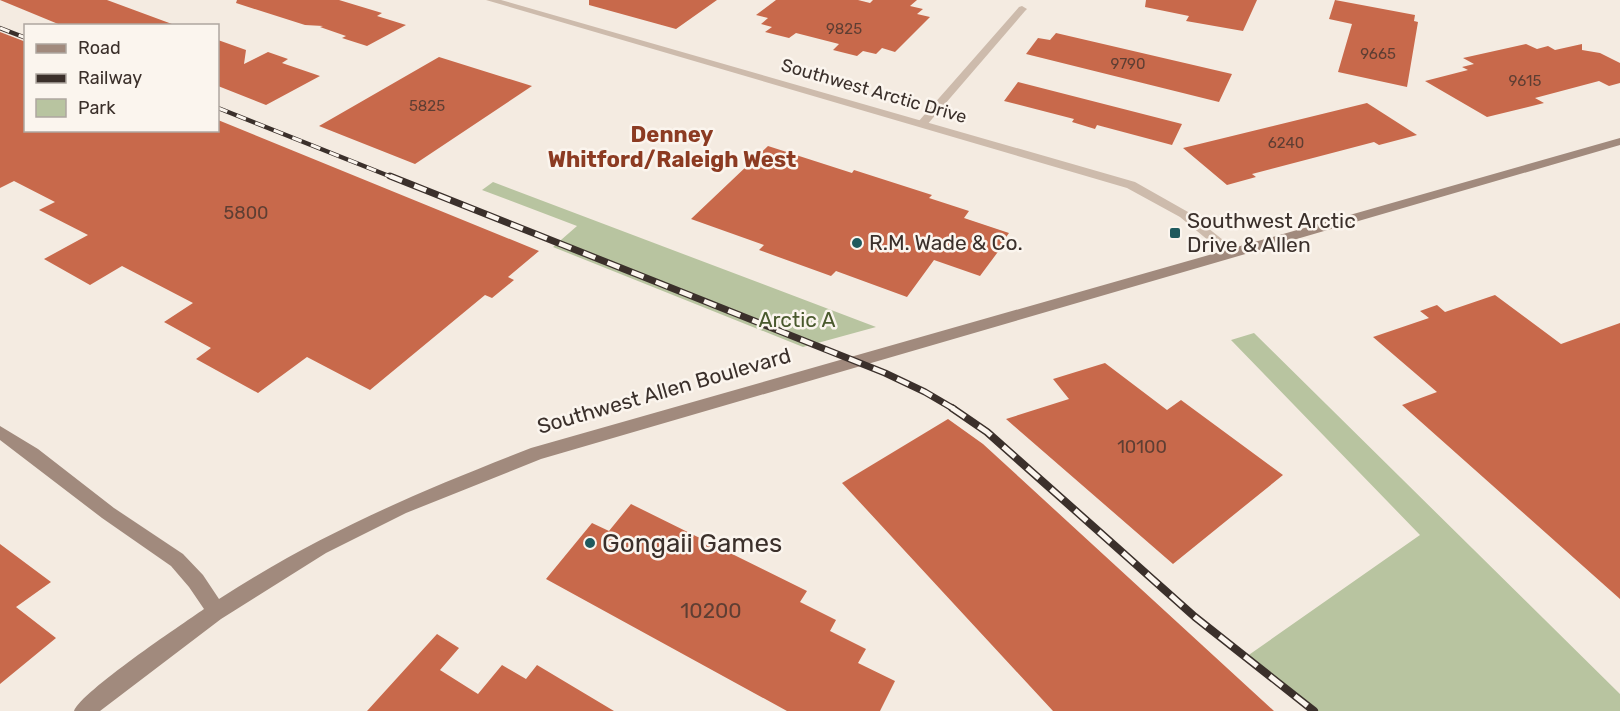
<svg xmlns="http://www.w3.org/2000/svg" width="1620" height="711" font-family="Rubik,sans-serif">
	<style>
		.green { fill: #b8c4a0 }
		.building { fill: #c8694b }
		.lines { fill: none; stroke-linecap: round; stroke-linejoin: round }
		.minor { fill: #cdbbac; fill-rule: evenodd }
		.tertiary { fill: #cdbbac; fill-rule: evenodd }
		.secondary { fill: #a18a7d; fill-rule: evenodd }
		.rail-far2-casing { stroke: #3b302b; stroke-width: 4.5 }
		.rail-far1-casing { stroke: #3b302b; stroke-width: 7 }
		.rail-casing { stroke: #3b302b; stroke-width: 8 }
		.rail-far2 { stroke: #fbf5ee; stroke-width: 3; stroke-dasharray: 10; stroke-linecap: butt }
		.rail-far1 { stroke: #fbf5ee; stroke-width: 4.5; stroke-dasharray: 13; stroke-linecap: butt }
		.rail { stroke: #fbf5ee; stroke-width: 5; stroke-dasharray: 16; stroke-linecap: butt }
		.poi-dot { fill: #1f5a5e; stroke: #fbf5ee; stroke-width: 2 }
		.labels { text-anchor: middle; stroke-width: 5; stroke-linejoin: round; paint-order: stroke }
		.far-number-label { font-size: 15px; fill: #5e3e33 }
		.far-street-label { font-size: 18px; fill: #3b302b; stroke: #fbf5ee }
		.number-label { font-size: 18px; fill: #5e3e33 }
		.poi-label { font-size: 21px; fill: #3b302b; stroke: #fbf5ee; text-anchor: start }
		.park-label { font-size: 21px; fill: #4a5a2e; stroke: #fbf5ee }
		.street-label { font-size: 21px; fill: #3b302b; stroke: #fbf5ee }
		.near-number-label { font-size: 21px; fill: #5e3e33 }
		.far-district-label { font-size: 22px; font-weight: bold; fill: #8c3b22; stroke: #fbf5ee }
		.near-poi-label { font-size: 26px; fill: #3b302b; stroke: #fbf5ee; text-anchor: start }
	</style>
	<rect width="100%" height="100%" fill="#f4ebe1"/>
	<!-- green -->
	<path class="green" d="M493,182L876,327L803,347L553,247L577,226L482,190Z
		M1254,333L1620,694V711H1314L1243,659L1420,535L1231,340Z"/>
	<!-- building -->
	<path class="building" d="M0,0H107L172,24V26H63Z
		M237,0H339L382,13L377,16L406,25L367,46L342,38L346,36L320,27L323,26L305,25L236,3Z
		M589,0H717L676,29L589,5Z
		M776,0H858L870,3L873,0H917L910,6L923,9L917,14L930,17L895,52L882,48L876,54L863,51L857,56L833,50L839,44L796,33L789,38L765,32L772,27L761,24L768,18L756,15Z
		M1146,0H1257L1243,31L1186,21L1189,16L1145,7Z
		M1335,0L1415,15L1414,21L1418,22L1407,87L1338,72L1352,24L1329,19Z
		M0,32L26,42V130H218V120L539,251L508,277L514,280L492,298L485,295L370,390L307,357L258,393L196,359L211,348L164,322L193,303L122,266L90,285L44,259L88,235L39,210L55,202L14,181L0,188Z
		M1056,33L1232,74L1219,102L1026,54L1038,38L1050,40Z
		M218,40L246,50L244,64L268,52L288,59L282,63L320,76L266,105L218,86Z
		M1526,44L1537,49L1548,46L1555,50L1582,44V50L1600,53L1620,63V83L1609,86L1599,81L1535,98L1544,103L1487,117L1425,81L1468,70L1462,67L1474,64L1463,58Z
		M439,57L532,86L415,164L319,126Z
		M1018,82L1182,124L1172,145L1097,125L1095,129L1072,122L1074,119L1004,101Z
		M1367,103L1417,135L1379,145L1374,142L1252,174L1256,177L1227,185L1183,148Z
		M768,146L852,173L854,170L932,195L929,198L969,211L964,218L1009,233L1004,240L1006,241L980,276L934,260L907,297L836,271L831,276L759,250L764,245L691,219Z
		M1495,295L1561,344L1620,323V599L1402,405L1437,392L1373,337L1429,318L1420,311L1437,305L1445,312Z
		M1105,363L1167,410L1181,400L1283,475L1173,564L1006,419L1069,399L1053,379Z
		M948,419L983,444L1274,711H1053L842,483Z
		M631,504L807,591L800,602L836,620L830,631L866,649L858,663L895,681L880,711H787L546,579L592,523L609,531Z
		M0,544L51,582L16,607L56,638L0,684Z
		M437,634L459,648L440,670L478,694L502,665L526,679L537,665L614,711H367Z"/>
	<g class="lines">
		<!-- minor -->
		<path class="minor" d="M1022,6L1027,9L1025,11L926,126H918V122L1019,7Z"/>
		<!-- tertiary -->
		<path class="tertiary" d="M486,0H501L1135,182L1188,212L1238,252L1236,255H1226L1180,217L1127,188Z"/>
		<!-- secondary -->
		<path class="secondary" d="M1620,138V145L541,459L406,513L326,553L221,619L100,711H74C82,691 181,625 204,609L189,587L171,566L102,518L0,440V426L38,449L114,508L183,554L203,575L219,599C321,533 418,492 531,448Z"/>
		<defs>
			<path id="rail-far2" d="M0,28L26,38
				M218,108L394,178"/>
			<path id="rail-far1" d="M390,176L885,373L925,392L954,409"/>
			<path id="rail" d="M952,408L987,432L1195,617L1314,711"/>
		</defs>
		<!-- rail-far2 casing -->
		<use href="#rail-far2" class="rail-far2-casing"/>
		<!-- rail-far1 casing -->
		<use href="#rail-far1" class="rail-far1-casing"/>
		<!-- rail casing -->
		<use href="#rail" class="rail-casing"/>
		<!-- rail-far2 -->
		<use href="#rail-far2" class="rail-far2"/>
		<!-- rail-far1 -->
		<use href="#rail-far1" class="rail-far1"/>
		<!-- rail -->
		<use href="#rail" class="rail"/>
	</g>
	<!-- markers -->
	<g class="poi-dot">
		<rect x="1169" y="227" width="12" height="12" rx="3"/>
		<circle cx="857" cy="243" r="6"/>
		<circle cx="590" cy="543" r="6"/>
	</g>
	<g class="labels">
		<!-- far-number labels -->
		<g class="far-number-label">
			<text x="844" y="34">9825</text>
			<text x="1378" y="59">9665</text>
			<text x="1128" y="69">9790</text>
			<text x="1525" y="86">9615</text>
			<text x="427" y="111">5825</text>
			<text x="1286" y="148">6240</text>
		</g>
		<!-- far-street labels -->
		<g class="far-street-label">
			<text transform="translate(874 91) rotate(16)" y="6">Southwest Arctic Drive</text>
		</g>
		<!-- number labels -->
		<g class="number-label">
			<text x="246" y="219">5800</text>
			<text x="1142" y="453">10100</text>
		</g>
		<!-- poi labels -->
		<g class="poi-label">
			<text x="1187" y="228">Southwest Arctic<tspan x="1187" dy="24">Drive &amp; Allen</tspan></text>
			<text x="869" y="250">R.M. Wade &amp; Co.</text>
		</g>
		<!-- park labels -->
		<g class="park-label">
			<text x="797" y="327">Arctic A</text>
		</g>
		<!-- street labels -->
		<g class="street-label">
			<text transform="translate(664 391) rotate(-16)" y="7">Southwest Allen Boulevard</text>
		</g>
		<!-- near-number labels -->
		<g class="near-number-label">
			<text x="711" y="618">10200</text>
		</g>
		<!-- far-district labels -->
		<g class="far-district-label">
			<text x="672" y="142">Denney<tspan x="672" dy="25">Whitford/Raleigh West</tspan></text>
		</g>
		<!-- near-poi labels -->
		<g class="near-poi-label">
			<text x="602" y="552">Gongaii Games</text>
		</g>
	</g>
	<!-- legend -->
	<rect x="24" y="24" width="195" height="108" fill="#fbf5ee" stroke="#aea6a0" stroke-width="1.5"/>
	<rect x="36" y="44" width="30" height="9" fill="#a18a7d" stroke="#aea6a0" stroke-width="1.5"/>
	<text x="78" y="54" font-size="18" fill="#3b302b">Road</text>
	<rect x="36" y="74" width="30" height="9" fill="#3b302b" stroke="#aea6a0" stroke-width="1.5"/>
	<text x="78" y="84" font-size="18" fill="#3b302b">Railway</text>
	<rect x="36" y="99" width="30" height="18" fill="#b8c4a0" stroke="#aea6a0" stroke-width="1.5"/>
	<text x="78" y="114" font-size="18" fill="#3b302b">Park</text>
</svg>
